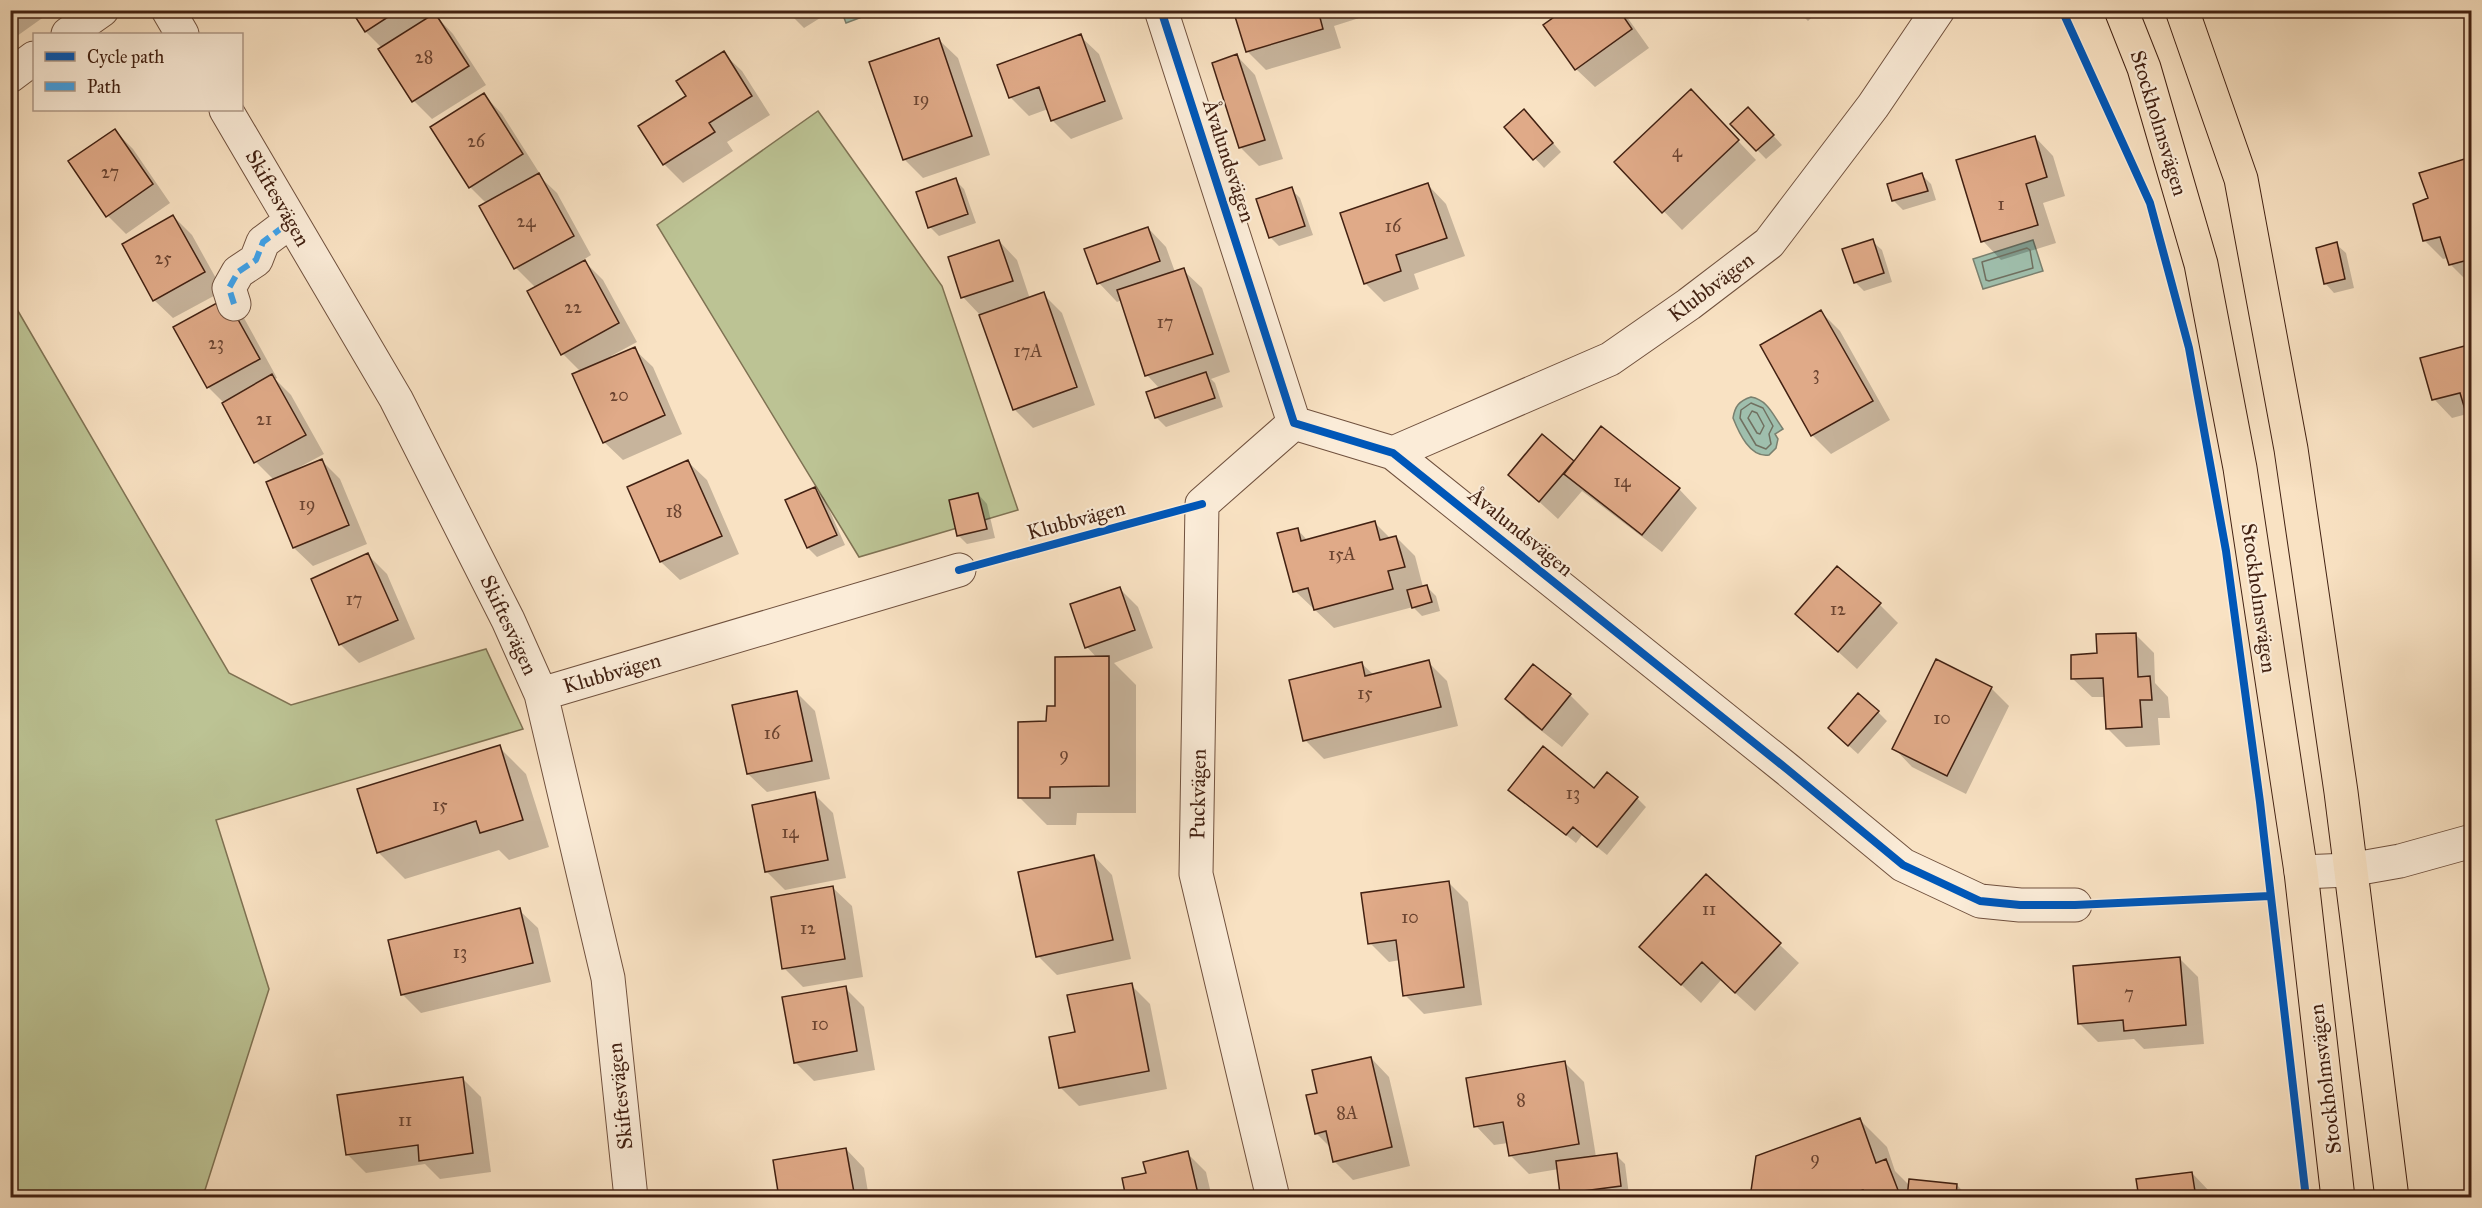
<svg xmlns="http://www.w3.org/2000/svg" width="2482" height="1208" font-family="'IM FELL Great Primer',serif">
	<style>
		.green { fill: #bcc394; stroke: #7f7253; stroke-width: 1.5 }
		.water { fill: #9fbfad; stroke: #7a806f; stroke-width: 1.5 }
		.shadow { fill: #0003 }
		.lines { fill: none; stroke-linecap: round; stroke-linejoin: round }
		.shore { stroke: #707060; stroke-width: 1.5 }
		.building { fill: #e0aa88; stroke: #422112; stroke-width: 1.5 }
		.minor-casing { stroke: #70513e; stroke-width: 35 }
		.major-casing { stroke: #422112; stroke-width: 35 }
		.minor { stroke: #fbecd8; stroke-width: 33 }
		.major { stroke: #f9e2c3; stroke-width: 33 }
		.quiet { stroke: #3fa2ea; stroke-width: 6; stroke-dasharray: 12 6; stroke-linecap: butt }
		.cycleway-casing { stroke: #fbecd8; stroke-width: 11 }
		.cycleway { stroke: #0057b8; stroke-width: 8 }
		.labels { text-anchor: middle; stroke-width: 4.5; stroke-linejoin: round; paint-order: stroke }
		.number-label { font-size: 18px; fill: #6a4330 }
		.street-label { font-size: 21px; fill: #422112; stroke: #fbecd8 }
	</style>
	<rect width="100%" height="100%" fill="#f9e2c3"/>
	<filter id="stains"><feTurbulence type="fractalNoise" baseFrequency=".00333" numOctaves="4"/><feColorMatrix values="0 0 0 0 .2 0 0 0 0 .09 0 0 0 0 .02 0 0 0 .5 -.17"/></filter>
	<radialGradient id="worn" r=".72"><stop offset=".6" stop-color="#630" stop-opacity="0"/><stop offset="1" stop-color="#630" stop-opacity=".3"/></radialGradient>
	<!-- green -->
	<path class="green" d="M818,111L942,286L1018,510L859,557L657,225Z
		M11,299L229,673L291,705L486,649L523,729L216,820L269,989L205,1190L191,1197H11Z"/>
	<!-- water -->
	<path class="water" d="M841,10H878V11L846,23Z
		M2033,240L2043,271L1983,289L1973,259Z
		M1751,397C1768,400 1773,415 1783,429L1775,434L1778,439L1776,448L1769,455C1750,458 1739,433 1733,418C1735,406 1739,401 1751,397Z"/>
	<!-- shadow -->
	<path class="shadow" d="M10,10H46L48,14L10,41Z
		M353,10H438L441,14L437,17L453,34L486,85L432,119L414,101L382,48L366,32Z
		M582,10H597L587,15Z
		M786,10H833L804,28Z
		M1235,10H1374L1375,13L1334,26L1341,48L1266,70L1247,51Z
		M1567,10H1622L1649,48L1595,87L1576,69Z
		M1797,10H1819L1808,21Z
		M2371,10H2398L2379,18Z
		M1080,36L1099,54L1123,119L1071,139L1052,120L1048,109L1029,116L1010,97Z
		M939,40L958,58L990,155L923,178L904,159Z
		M723,53L742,71L770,115L727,142L733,151L683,183L664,164L641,126L688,96Z
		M1237,56L1255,75L1283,159L1259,166L1240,147Z
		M484,95L502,114L540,174L538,175L557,193L591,255L583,260L603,280L637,342L611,356L612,358L634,349L653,367L682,434L623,460L604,442L581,372L563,354L536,288L516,268L481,207L487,204L470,187Z
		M1709,110L1756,160L1682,230L1616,162Z
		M1757,118L1782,145L1766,159L1732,124Z
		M1533,120L1561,152L1544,168L1506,127Z
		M115,131L133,149L170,203L126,234L108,216Z
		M2035,137L2053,156L2065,196L2043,203L2056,243L2001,260L1983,241Z
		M2470,159L2472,283H2469L2451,265L2448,258L2443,259L2424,240L2430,199Z
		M1922,175L1931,184L1936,200L1903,210L1894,201L1889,185Z
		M955,180L964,189L976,223L939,236L930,227Z
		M1428,185L1446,204L1465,256L1414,274L1419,289L1384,302L1365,283Z
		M1291,189L1300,198L1313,235L1279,246L1270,237Z
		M173,216L192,235L223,291L173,318L154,300Z
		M1148,228L1166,247L1175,272L1183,270L1202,288L1230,372L1211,379L1215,383L1223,407L1166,427L1156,417L1160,389L1147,375L1122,300L1117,302L1099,283Z
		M999,241L1017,260L1030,299L1043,294L1062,313L1095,405L1033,428L1014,409L981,316L963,297Z
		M1872,241L1882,250L1892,282L1864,291L1855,282Z
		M2336,244L2346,253L2354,288L2334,293L2325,283Z
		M225,300L244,318L277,378L275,379L291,395L324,454L296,469L297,471L322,461L340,479L367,544L313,566L294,548L268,483L274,480L256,462L224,403L208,387Z
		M1821,312L1840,331L1890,420L1831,454L1812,435Z
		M2472,346L2467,414L2452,418L2434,399Z
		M1542,436L1574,463L1679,489L1697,508L1662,552L1582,491L1558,519L1510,475Z
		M688,462L707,480L739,554L680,580L661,562L629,488Z
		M815,488L824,498L845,545L817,557L808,548L787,501Z
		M978,494L987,504L995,538L967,544L958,535Z
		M1374,522L1391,539L1396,537L1415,556L1423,587L1426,586L1436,596L1440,611L1422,616L1413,607L1334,628L1295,591L1298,530L1308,541Z
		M368,555L387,574L415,639L359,663L340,644Z
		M1119,588L1138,607L1153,648L1114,663L1136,685V813H1077L1076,825H1047L1020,798L1057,707L1097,658L1087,647Z
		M1880,605L1898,623L1857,669L1797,614Z
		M2135,634L2154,653L2155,683L2168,697L2170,718H2158L2160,745L2126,747L2107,728L2106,697H2092L2073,679L2098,654Z
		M1428,662L1447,681L1458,726L1324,759L1305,740L1361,663L1374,675Z
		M1534,666L1570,695L1589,714L1562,747L1525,718L1507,699Z
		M1991,688L2009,706L1966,794L1912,767L1894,748Z
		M796,692L815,711L830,779L767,792L748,774Z
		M1878,712L1887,721L1858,754L1839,737Z
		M499,747L526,774L549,847L509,860L499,850L405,879L378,852Z
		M1510,790H1595L1637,798L1646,807L1607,855L1582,835L1576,843Z
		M814,794L833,813L846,878L785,890L766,871Z
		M1094,856L1112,875L1131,959L1057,975L1038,956Z
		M1706,876L1799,963L1755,1011L1721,980L1701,1003L1660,965Z
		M1449,883L1468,902L1482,1005L1424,1014L1405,995L1400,960L1389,962L1370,943Z
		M833,888L852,906L863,977L803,987L784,968Z
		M519,910L538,928L551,982L421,1013L402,994Z
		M2179,958L2198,977L2204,1044L2144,1049L2134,1039L2098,1042L2079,1023Z
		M1131,985L1150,1004L1167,1089L1079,1106L1060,1087L1076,1033Z
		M845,988L864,1007L875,1070L814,1081L795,1062Z
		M1371,1058L1389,1077L1410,1166L1353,1180L1334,1161L1331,1148L1316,1133L1319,1094Z
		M1565,1063L1584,1082L1596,1157L1616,1155L1625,1164L1629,1195L1610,1198H1566L1562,1194L1559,1169L1529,1174L1510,1155L1508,1143L1494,1145L1476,1126Z
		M462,1078L481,1097L491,1172L440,1179L425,1164L366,1173L347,1154Z
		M1860,1120L1887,1147L1895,1171L1910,1186L1957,1185L1969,1198H1751Z
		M846,1149L864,1168L869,1198H781Z
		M1187,1153L1206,1172L1212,1198H1128L1148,1174Z
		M2192,1173L2210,1192L2211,1198H2140Z"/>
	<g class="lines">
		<!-- shore -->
		<path class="shore" d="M2027,248L2030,250L2033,268L1989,281L1986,280L1982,262Z
			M1751,403L1763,408L1773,426L1769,434L1771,444L1766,449L1756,445L1740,418L1741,410Z
			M1752,411L1757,413L1764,426L1760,434L1757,433L1748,418Z"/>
	</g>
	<!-- building -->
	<path class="building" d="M351,10H399L365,32Z
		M1233,10H1318L1323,29L1246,52Z
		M1564,10H1619L1632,29L1575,70L1543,25Z
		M435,13L469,66L412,102L378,49Z
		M1081,34L1105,101L1051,121L1039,87L1009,98L997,65Z
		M939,38L972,136L903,160L869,62Z
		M724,51L752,96L709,123L715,132L663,165L638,126L686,96L676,81Z
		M1237,54L1265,140L1239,148L1212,63Z
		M1691,89L1739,140L1662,213L1614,162Z
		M484,93L523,154L469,188L430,127Z
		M1748,107L1774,135L1756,151L1730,124Z
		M1524,109L1553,143L1533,160L1504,127Z
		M115,129L153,184L106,217L68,161Z
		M2035,136L2047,177L2026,184L2038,225L1981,242L1956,160Z
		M2471,157L2472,259L2449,265L2440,237L2423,241L2413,204L2428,198L2419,173Z
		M539,173L574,236L514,269L479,206Z
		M1922,173L1928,191L1892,201L1887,184Z
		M956,178L968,214L928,228L916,192Z
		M1428,183L1447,238L1396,255L1401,271L1364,284L1340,213Z
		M1292,187L1305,226L1269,238L1256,199Z
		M173,215L205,272L153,301L122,244Z
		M1148,227L1160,261L1097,284L1084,249Z
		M1873,239L1884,273L1854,283L1842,249Z
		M999,240L1013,281L961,298L948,257Z
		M2337,242L2345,279L2324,284L2316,248Z
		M585,260L619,323L561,355L527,291Z
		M1184,268L1213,354L1145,376L1117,290Z
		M1044,292L1077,387L1013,410L979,315Z
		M226,298L260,359L207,388L173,327Z
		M1821,310L1873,401L1811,436L1760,345Z
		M2472,344V433L2460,393L2432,400L2420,358Z
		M635,347L665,415L603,443L572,374Z
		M1206,372L1215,398L1155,418L1146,392Z
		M272,374L306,435L254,463L222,403Z
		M1601,426L1680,488L1642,535L1564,474Z
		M1542,434L1574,461L1539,502L1508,475Z
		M322,459L349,525L293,548L266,482Z
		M688,460L722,536L660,562L627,487Z
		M815,487L837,535L807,548L785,500Z
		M978,493L987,529L957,536L949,500Z
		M1375,521L1380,540L1396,536L1405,567L1388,571L1393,589L1314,610L1308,588L1293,592L1277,533L1298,528L1301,541Z
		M368,553L398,620L339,645L311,579Z
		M1837,566L1881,603L1838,652L1795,614Z
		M1427,585L1432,602L1412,608L1407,590Z
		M1120,587L1135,630L1085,648L1070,604Z
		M2136,633L2138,677L2150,676L2152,700H2140L2142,727L2106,729L2103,678L2071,679V655L2097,653L2096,634Z
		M1109,656V786L1050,787V798H1018V722L1046,721L1047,706H1055V657Z
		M1936,659L1992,687L1947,776L1892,749Z
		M1429,660L1441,707L1303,741L1289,680L1362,662L1365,676Z
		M1533,664L1571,694L1542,730L1505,699Z
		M797,691L812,761L747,774L732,705Z
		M1858,693L1879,711L1848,746L1828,728Z
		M500,745L523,820L480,833L476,821L377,853L357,789Z
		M1543,746L1594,788L1607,772L1638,797L1597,847L1573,827L1566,835L1508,790Z
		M815,792L828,860L765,872L752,805Z
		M1094,855L1113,940L1036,957L1018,872Z
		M1706,874L1781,943L1735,993L1702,962L1681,985L1639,947Z
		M1449,881L1464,987L1403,996L1396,940L1368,944L1361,893Z
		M833,886L845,959L782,969L771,897Z
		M520,908L533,963L401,995L388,940Z
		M2180,957L2186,1025L2124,1031L2123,1020L2078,1024L2073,966Z
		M1132,983L1149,1071L1059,1088L1049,1037L1075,1032L1067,995Z
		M846,986L857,1051L794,1063L782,997Z
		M1371,1057L1392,1147L1333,1162L1326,1131L1315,1134L1306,1095L1317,1093L1312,1070Z
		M1565,1061L1579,1144L1509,1156L1503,1122L1474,1127L1466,1078Z
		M463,1077L473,1153L419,1161L418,1145L346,1155L337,1095Z
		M1860,1118L1876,1163L1886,1159L1898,1190L1878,1198H1866L1863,1190L1842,1198H1750L1756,1156Z
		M846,1148L855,1198H779L773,1160Z
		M1188,1151L1199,1198H1126L1122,1178L1146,1173L1143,1162Z
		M1617,1153L1621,1186L1560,1194L1556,1161Z
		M2192,1172L2196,1198H2139L2136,1179Z
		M1909,1179L1957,1184L1956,1198H1907Z"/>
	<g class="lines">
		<defs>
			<path id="minor" d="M168,10L182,34
				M1161,10L1294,423L1393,453L1788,770L1903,865L1980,901L2020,905H2075
				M68,34L102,10
				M10,76L34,58
				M226,110L396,399L508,620L541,694L608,978L631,1198
				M234,304L229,288L238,272L256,260L263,242L291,221
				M1393,453L1610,359L1689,304L1769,243L1873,106L1938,10
				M541,694L959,570
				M2301,872L2349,870L2400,861L2472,841
				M1273,1198L1196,874L1202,504L1294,423"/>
			<path id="major" d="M2121,10L2144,68L2201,264L2240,468L2301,872L2338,1198
				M2182,10L2241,179L2291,449L2341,792L2392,1198"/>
		</defs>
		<!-- minor casing -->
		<use href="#minor" class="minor-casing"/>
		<!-- major casing -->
		<use href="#major" class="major-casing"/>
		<!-- minor -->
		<use href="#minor" class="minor"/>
		<!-- major -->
		<use href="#major" class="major"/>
		<!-- quiet -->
		<path class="quiet" d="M234,304L229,288L238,272L256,260L263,242L291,221"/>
		<defs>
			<path id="cycleway" d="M1161,10L1294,423L1393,453L1788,770L1903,865L1980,901L2020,905H2075L2270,896
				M2062,10L2150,203L2189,348L2226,551L2260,802L2306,1198
				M959,570L1202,504"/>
		</defs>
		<!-- cycleway casing -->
		<use href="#cycleway" class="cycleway-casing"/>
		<!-- cycleway -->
		<use href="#cycleway" class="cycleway"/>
	</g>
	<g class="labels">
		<!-- number labels -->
		<g class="number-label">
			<text x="424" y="63">28</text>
			<text x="921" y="105">19</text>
			<text x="476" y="147">26</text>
			<text x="1677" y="157">4</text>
			<text x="110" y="178">27</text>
			<text x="2001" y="210">1</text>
			<text x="526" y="227">24</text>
			<text x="1393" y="232">16</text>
			<text x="163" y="264">25</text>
			<text x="573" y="313">22</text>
			<text x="1165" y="328">17</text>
			<text x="216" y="349">23</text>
			<text x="1028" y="357">17A</text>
			<text x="1816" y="379">3</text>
			<text x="619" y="401">20</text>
			<text x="264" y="425">21</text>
			<text x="1622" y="487">14</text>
			<text x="307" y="510">19</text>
			<text x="674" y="517">18</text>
			<text x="1342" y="560">15A</text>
			<text x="354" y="605">17</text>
			<text x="1838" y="615">12</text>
			<text x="1365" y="699">15</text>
			<text x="1942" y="724">10</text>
			<text x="772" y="739">16</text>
			<text x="1064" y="760">9</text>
			<text x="1573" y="799">13</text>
			<text x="440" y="811">15</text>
			<text x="790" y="838">14</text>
			<text x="1709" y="915">11</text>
			<text x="1410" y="923">10</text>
			<text x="808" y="934">12</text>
			<text x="460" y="958">13</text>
			<text x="2129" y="999">7</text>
			<text x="820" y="1030">10</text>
			<text x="1521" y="1106">8</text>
			<text x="1347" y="1119">8A</text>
			<text x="405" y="1126">11</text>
			<text x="1815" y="1164">9</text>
		</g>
		<!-- street labels -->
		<g class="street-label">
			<text transform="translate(2159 123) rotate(73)" y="7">Stockholmsvägen</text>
			<text transform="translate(1229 161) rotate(72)" y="7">Åvalundsvägen</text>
			<text transform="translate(278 198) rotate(60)" y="7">Skiftesvägen</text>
			<text transform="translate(1711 287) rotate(-37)" y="7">Klubbvägen</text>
			<text transform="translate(1076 520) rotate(-15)" y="7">Klubbvägen</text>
			<text transform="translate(1521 532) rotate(39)" y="7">Åvalundsvägen</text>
			<text transform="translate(2259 598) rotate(82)" y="7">Stockholmsvägen</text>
			<text transform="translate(509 625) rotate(65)" y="7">Skiftesvägen</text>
			<text transform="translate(612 673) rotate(-16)" y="7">Klubbvägen</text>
			<text transform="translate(1198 794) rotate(-89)" y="7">Puckvägen</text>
			<text transform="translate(2325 1079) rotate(-97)" y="7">Stockholmsvägen</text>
			<text transform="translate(620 1096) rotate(-96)" y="7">Skiftesvägen</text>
		</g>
	</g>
	<!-- margin -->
	<rect width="2482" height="1208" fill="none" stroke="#f9e2c3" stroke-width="36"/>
	<rect x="12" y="12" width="2458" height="1184" fill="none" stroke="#422112" stroke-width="3"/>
	<rect x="18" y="18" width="2446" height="1172" fill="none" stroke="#422112" stroke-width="1.5"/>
	<!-- legend -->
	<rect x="33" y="33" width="210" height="78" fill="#fbecd8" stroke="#b19b89" stroke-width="1.5"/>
	<rect x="45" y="52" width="30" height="9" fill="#0057b8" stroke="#b19b89" stroke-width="1.5"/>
	<text x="87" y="63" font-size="18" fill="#422112">Cycle path</text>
	<rect x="45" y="82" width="30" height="9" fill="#3fa2ea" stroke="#b19b89" stroke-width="1.5"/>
	<text x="87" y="93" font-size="18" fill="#422112">Path</text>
	<rect width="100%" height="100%" filter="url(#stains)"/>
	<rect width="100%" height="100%" fill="url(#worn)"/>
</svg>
